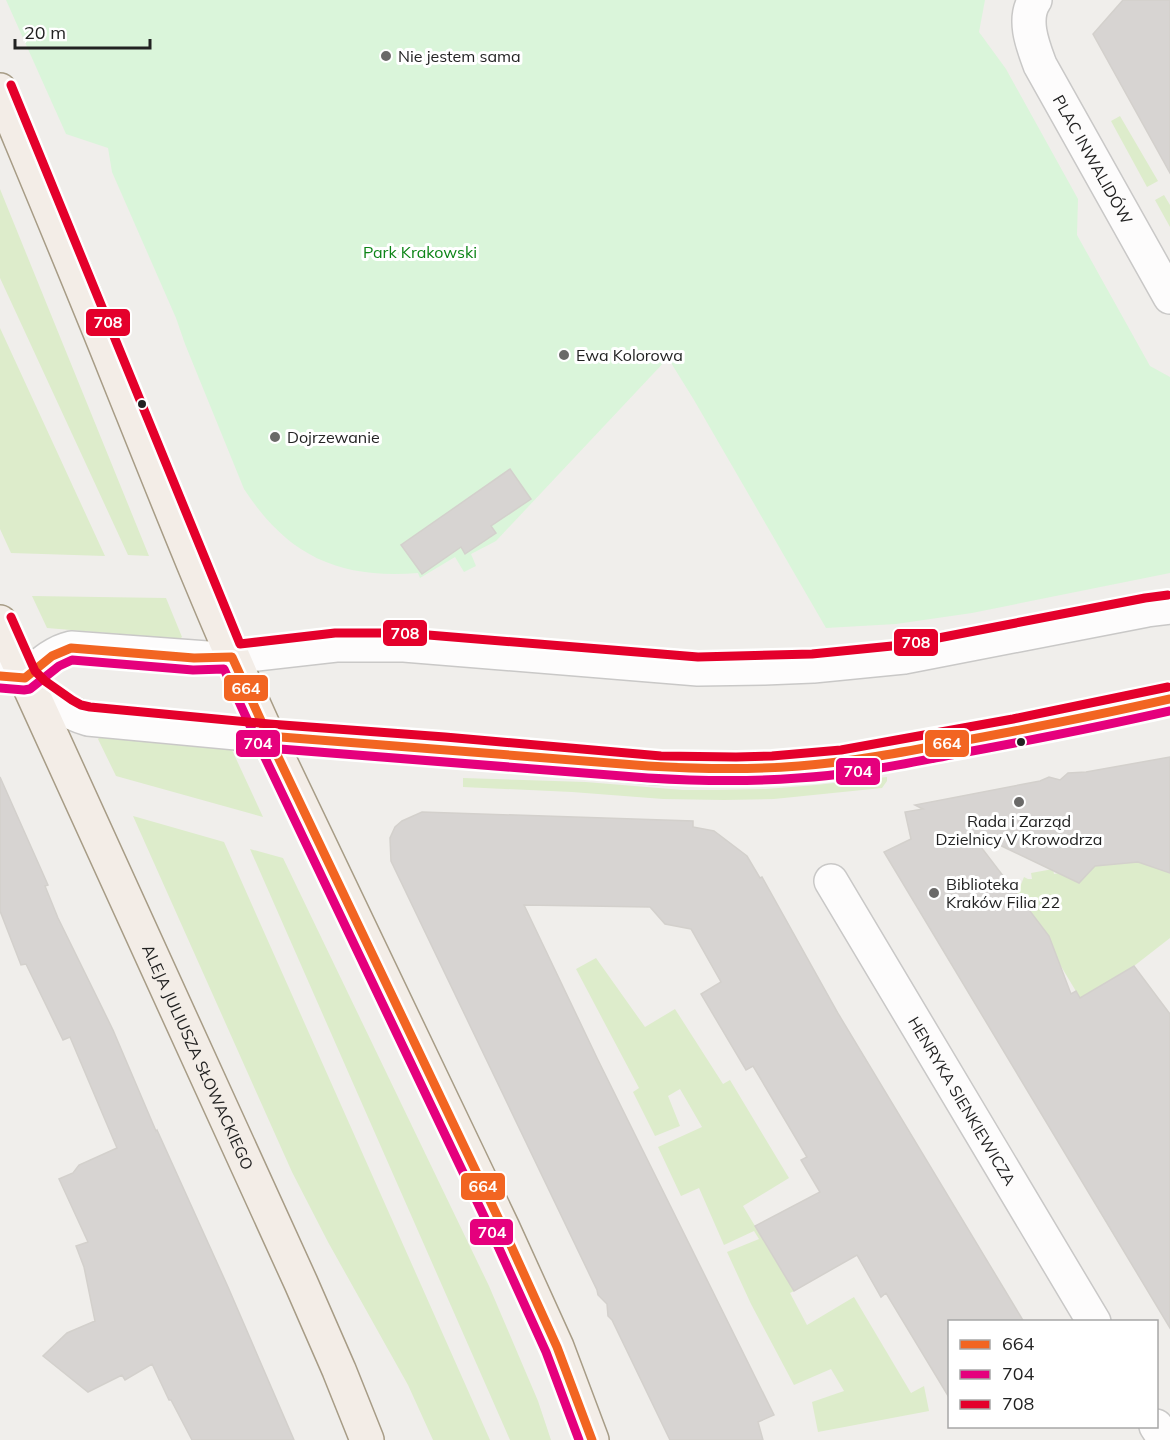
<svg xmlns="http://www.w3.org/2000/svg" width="1170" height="1440" font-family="Mulish,sans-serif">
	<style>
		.grass { fill: #ddeccb }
		.park { fill: #daf5da }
		.building { fill: #d7d4d2; stroke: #d3d0cc; stroke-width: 1.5 }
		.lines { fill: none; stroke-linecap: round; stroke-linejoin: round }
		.minor-casing { stroke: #c9c8c7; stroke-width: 36 }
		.major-casing { stroke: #a79c86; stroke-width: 36 }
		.minor { stroke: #fdfcfc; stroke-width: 33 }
		.major { stroke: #f3ede7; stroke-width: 33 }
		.bus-1-casing { stroke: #fff; stroke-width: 14 }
		.bus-2-casing { stroke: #fff; stroke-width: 14 }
		.bus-3-casing { stroke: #fff; stroke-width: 14 }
		.bus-1 { stroke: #f26522; stroke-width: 9 }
		.bus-2 { stroke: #e5007d; stroke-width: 9 }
		.bus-3 { stroke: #e4002b; stroke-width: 9 }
		.poi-dot { fill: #6a6968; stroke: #fff; stroke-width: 2 }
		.bus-dot { fill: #222; stroke: #fff; stroke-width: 2 }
		.labels { text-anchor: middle; stroke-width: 6; stroke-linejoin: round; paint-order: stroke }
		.poi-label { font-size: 16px; fill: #222; stroke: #fff; text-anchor: start }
		.street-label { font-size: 16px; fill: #222; stroke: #fff }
		.park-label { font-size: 16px; fill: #0c8416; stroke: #fff }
		.line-badge { stroke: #fff; stroke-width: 2 }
		.badge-label { font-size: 16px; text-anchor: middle; font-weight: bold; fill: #fff }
	</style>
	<rect width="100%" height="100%" fill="#f0eeeb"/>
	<!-- grass -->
	<path class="grass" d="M1120,116L1158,181L1147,187L1111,121Z
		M0,189L149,556L128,555L0,278Z
		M1164,195L1170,205V227L1155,200Z
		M0,328L105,556L11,553L0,529Z
		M32,596L166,598L182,637L180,639L47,628Z
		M100,737L232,750L263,817L116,776L98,739Z
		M887,777V781L882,788L774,799L724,800L663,799L572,792L463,787V778L586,782L683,790H719L766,789L816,785Z
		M133,816L224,842L490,1440H433L408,1385L328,1242L292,1172Z
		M250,849L283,858L489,1286L538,1401L551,1440H510Z
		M1134,859L1170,867V938L1134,966L1080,998L1031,916C1027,908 1025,901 1016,897L1024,877L1028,879H1032L1031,873L1053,869L1054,874L1059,873L1079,883L1095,866H1099L1098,860Z
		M596,958L645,1027L675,1009L723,1084L730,1080L789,1178L743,1206L794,1291L790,1293L807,1325L854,1297L911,1393L924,1386L929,1411L818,1432L812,1402L844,1391L831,1369L794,1385L751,1304L727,1252L759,1239L754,1231L724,1245L699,1188L681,1196L658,1147L702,1127L680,1089L668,1096L680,1126L655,1136L633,1092L639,1088L576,969Z"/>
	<!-- park -->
	<path class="park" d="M6,0H985L979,32L1006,69L1078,199L1077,235L1150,366L1170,377V573L972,613L896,624L826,628L694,400L668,358L496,541L471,554L476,566L464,572L455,557L420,578L418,573C338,579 288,556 244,489L185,344L176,318L112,172L108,148L66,134Z"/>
	<!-- building -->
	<path class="building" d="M1123,0H1170V173L1093,34Z
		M510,469L531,499L491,526L496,533L465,554L461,547L422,574L401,545Z
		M1170,757V873L1138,862L1095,866L1079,883L968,830L1049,936L1071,994L1076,991L1080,998L1134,966L1170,1014V1328L884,852L911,839L905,812L923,809L915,805L1040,781L1049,777L1060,780L1068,773L1086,772Z
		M0,777L48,885L45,886L58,918L113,1030L156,1131L157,1130L228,1287L294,1440H192L171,1400H169L152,1364L125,1380L122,1375L88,1392L43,1356L67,1333L95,1321L84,1267L76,1246L88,1242L59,1179L73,1173L79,1165L117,1148L70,1037L63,1040L26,964L21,965L0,911Z
		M422,812L693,821V827L714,831L747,856L760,878L762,877L839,1015L1024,1322H950V1399L886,1293L881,1297L857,1255L794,1291L755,1226L820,1192L801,1160L807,1157L753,1066L746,1070L701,994L721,982L691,929L665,924L650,907L524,905L598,1060L774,1415L758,1422L763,1440H670L612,1320L608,1316L607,1304L598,1295L597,1290L391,861L390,838L395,827L402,821Z"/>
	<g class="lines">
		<defs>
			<g id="minor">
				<path id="s1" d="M1035,0C1022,19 1033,46 1040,65L1170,297"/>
				<path d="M0,676L25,678C39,666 53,652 71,648L207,658L232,657L336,645H404L698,669L764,668L813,666L904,657L1147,610L1170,607"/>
				<path d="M25,678C42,696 64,712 88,719L268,736L444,749L660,768L736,769L773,768L843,762L1015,731L1170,699"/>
				<path id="s2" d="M831,881L1094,1322"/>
				<path d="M1156,1426L1165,1440"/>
			</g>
			<g id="major">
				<path d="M0,90C39,184 78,277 116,372C165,494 213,616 268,736L503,1228L557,1347L592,1440"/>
				<path id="s3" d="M0,622L301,1283L339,1370L367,1440"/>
			</g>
		</defs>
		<!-- minor casing -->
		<use href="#minor" class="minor-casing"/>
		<!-- major casing -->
		<use href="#major" class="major-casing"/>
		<!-- minor -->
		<use href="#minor" class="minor"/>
		<!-- major -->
		<use href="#major" class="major"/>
		<defs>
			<path id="bus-1" d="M0,676L25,678L52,656L71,648L194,658L232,657L268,736L503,1228L557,1347L592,1440
				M268,736L648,766C699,769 748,770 799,766C851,762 904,752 956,742C1027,729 1099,715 1170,699"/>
			<path id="bus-2" d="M0,688L24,690L30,689L59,666L72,660L193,670L224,669L257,741L492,1233L546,1352L579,1440
				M267,748L648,778C698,781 748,782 798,778C851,775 903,764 956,754C1027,741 1099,727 1170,711"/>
			<path id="bus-3" d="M11,85L240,644L335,633H404L698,657L812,654L902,645L1145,598L1168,595
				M11,617L35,671L45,681L72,700L81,705L90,707L269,724L445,737L661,756L736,757L772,756L841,750L1013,719L1168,687"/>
		</defs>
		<!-- bus-1 casing -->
		<use href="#bus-1" class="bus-1-casing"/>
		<!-- bus-2 casing -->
		<use href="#bus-2" class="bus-2-casing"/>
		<!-- bus-3 casing -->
		<use href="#bus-3" class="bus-3-casing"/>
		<!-- bus-1 -->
		<use href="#bus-1" class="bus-1"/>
		<!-- bus-2 -->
		<use href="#bus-2" class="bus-2"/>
		<!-- bus-3 -->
		<use href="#bus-3" class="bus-3"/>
	</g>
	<!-- markers -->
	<g class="poi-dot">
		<circle cx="386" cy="56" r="6"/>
		<circle cx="564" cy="355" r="6"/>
		<circle cx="275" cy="437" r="6"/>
		<circle cx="1019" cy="802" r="6"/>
		<circle cx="934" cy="893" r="6"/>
	</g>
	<g class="bus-dot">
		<circle cx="142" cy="404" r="5"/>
		<circle cx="1021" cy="742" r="5"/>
	</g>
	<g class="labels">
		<!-- poi labels -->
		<g class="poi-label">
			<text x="398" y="62">Nie jestem sama</text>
			<text x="576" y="361">Ewa Kolorowa</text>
			<text x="287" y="443">Dojrzewanie</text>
			<text x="1019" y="827" text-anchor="middle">Rada i Zarząd<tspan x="1019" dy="18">Dzielnicy V Krowodrza</tspan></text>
			<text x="946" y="890">Biblioteka<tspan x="946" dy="18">Kraków Filia 22</tspan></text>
		</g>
		<!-- street labels -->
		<g class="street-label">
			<text dy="6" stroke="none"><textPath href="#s1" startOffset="176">PLAC INWALIDÓW</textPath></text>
			<text dy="6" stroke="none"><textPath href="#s3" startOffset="478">ALEJA JULIUSZA SŁOWACKIEGO</textPath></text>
			<text dy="6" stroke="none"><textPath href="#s2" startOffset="256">HENRYKA SIENKIEWICZA</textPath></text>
		</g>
		<!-- park labels -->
		<g class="park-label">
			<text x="420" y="258">Park Krakowski</text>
		</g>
	</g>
	<g class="line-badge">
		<rect x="85" y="308" width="46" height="29" rx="6" fill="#e4002b"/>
		<rect x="382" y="619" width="46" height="28" rx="6" fill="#e4002b"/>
		<rect x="893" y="628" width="46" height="29" rx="6" fill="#e4002b"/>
		<rect x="223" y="674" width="46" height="28" rx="6" fill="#f26522"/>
		<rect x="235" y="729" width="46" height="29" rx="6" fill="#e5007d"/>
		<rect x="924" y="729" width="46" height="29" rx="6" fill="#f26522"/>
		<rect x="835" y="757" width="46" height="29" rx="6" fill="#e5007d"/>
		<rect x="460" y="1172" width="46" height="29" rx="6" fill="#f26522"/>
		<rect x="469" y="1218" width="45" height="28" rx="6" fill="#e5007d"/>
	</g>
	<g class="badge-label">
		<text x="108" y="328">708</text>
		<text x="405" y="639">708</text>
		<text x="916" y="648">708</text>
		<text x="246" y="694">664</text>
		<text x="258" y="749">704</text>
		<text x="947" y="749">664</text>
		<text x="858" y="777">704</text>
		<text x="483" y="1192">664</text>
		<text x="492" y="1238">704</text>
	</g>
	<!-- legend -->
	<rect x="948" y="1320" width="210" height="108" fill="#ffffff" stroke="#a7a7a7" stroke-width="1.5"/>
	<rect x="960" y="1340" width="30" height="9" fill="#f26522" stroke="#a7a7a7" stroke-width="1.5"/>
	<text x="1002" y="1350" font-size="18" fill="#222222">664</text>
	<rect x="960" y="1370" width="30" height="9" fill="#e5007d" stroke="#a7a7a7" stroke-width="1.5"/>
	<text x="1002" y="1380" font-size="18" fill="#222222">704</text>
	<rect x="960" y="1400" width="30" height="9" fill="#e4002b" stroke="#a7a7a7" stroke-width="1.5"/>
	<text x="1002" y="1410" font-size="18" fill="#222222">708</text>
	<!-- scale -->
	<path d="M15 39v9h135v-9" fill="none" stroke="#222222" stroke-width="3"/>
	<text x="24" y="39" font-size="18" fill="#222222" stroke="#ffffff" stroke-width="4.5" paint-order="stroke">20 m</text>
</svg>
